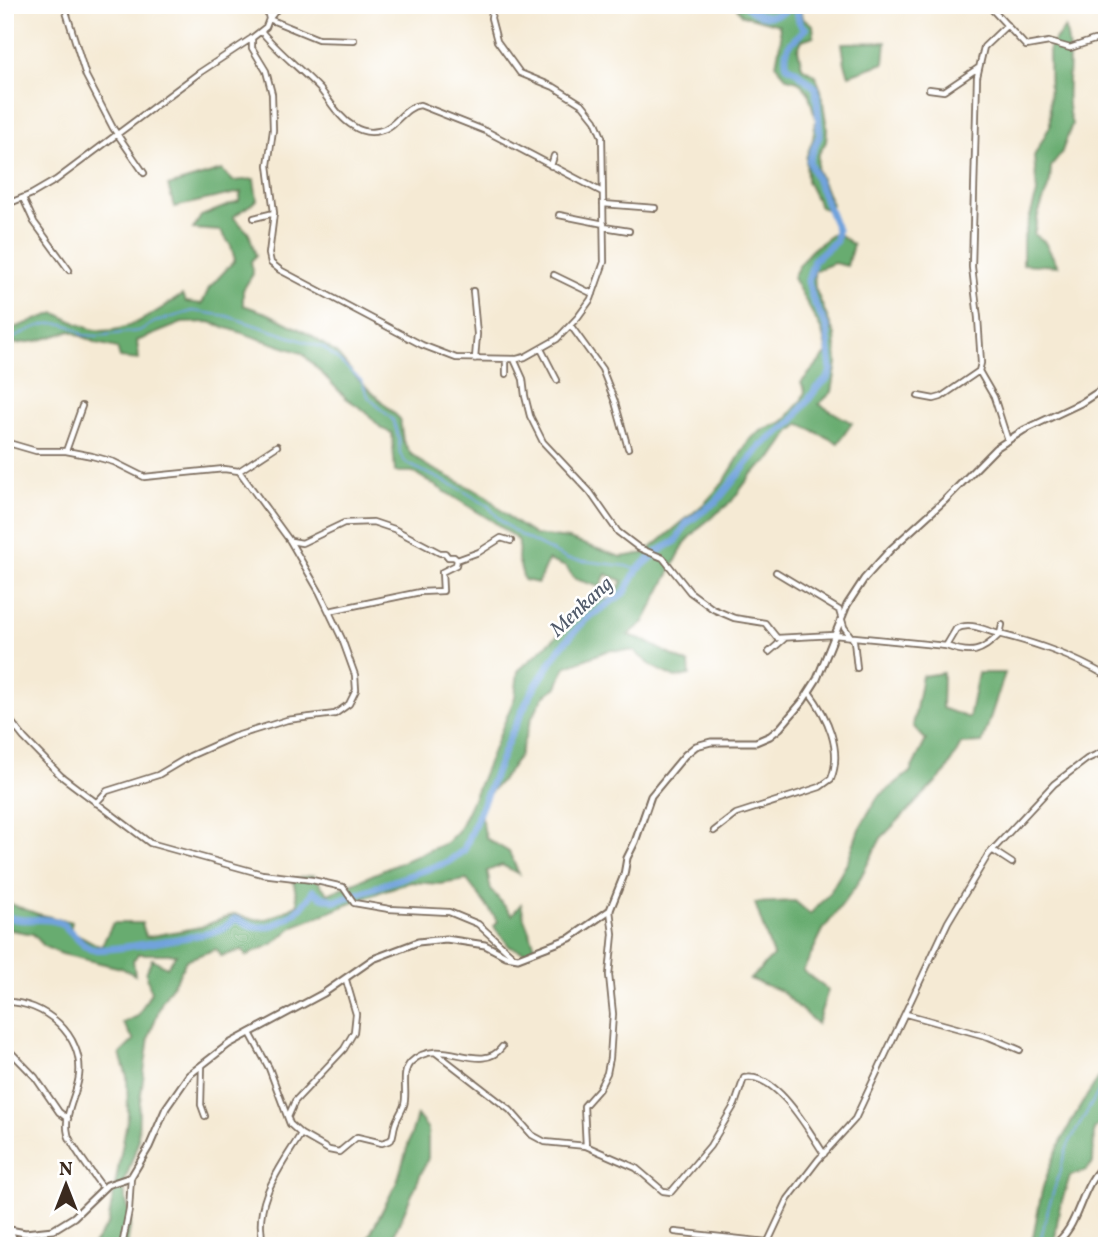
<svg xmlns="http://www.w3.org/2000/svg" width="1112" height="1251" font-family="Vollkorn,serif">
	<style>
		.forest { fill: #68ac70; stroke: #526b47; stroke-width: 2 }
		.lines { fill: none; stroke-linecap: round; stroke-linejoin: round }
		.stream { stroke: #71a3dc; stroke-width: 2 }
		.river { stroke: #71a3dc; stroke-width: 7 }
		.street-casing { stroke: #7c6d5e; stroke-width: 8 }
		.secondary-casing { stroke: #7c6d5e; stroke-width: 9 }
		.street { stroke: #fff; stroke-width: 4.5 }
		.secondary { stroke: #fff; stroke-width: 5 }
		.labels { text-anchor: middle; stroke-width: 5; stroke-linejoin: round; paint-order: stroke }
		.water-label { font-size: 21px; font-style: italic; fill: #515a6a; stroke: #fff }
	</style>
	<rect width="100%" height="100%" fill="#fff"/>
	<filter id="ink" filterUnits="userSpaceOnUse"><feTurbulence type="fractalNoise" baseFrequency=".0143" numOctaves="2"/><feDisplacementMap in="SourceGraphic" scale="14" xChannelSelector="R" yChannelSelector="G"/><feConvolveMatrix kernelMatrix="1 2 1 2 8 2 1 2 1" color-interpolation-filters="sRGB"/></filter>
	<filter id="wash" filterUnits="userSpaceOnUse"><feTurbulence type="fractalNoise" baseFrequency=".00686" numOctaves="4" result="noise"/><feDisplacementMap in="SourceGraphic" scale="28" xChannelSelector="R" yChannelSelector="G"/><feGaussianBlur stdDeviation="1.57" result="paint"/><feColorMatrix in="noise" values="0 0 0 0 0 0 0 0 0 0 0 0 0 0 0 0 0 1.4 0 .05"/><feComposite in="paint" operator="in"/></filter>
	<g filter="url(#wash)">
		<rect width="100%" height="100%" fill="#f5ead4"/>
		<!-- forest -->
		<path class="forest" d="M735,5L800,7L802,18L813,25L814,36L802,40L798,49L802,67L815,75L821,90L827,128L826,142L818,155L817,170L832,204L830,211L820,207L807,181L806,158L813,139L816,119L808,92L798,81L787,78L776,65L781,38L779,25L742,15Z
			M1065,28C1075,61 1061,95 1072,124L1061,154L1051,167L1050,182L1038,215L1034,234L1044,241L1058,266L1023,264V240L1037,193L1034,156L1050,126L1049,47Z
			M886,42L884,63L849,75L845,64L842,43Z
			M222,170L233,181L254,179L257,200L233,217L249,233L256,256L251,261L253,274L243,290V305L269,314L309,334L336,353L358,379L400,419L403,441L411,454L429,467L485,495L512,520L535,535L569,539L621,557L645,553L705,503L723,483L750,439L764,429L783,422L801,401L805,391L801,383L827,353L822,331L793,278C803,254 815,246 836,232L853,245L847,266L834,263L814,271L815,288L835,336L837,363L832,392L819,404L852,423L838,443L800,424L791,431L772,458L752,474L731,502L701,526L685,543L644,622L628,635L641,639L689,664L690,675L675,678L653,667L634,651L609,650L565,667L557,687L544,696L532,717L519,756L506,775L487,796L480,812L486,838L509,852L519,874L502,865L487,871L491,890L512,915L521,904L524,918L535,946L529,954L510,947L494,927L498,921L467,880L440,884L411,882L385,890L294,926L273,944L246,956L243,950L221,956L216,949L186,960L178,977L162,1001L149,1037L139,1108L138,1142L123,1187L131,1221L127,1246H92L108,1224L128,1115L127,1077L120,1054L134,1040L123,1023L138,1016L151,992L146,973L152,959L167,967L176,954H139L133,960L135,975L121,968L62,954L45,947L33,934L5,929V902L38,914L72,922L69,934L81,936L101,947L113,923H142L146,937L201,927L234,914C266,925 270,919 298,904L293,879L313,875L328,894L446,843L458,831L473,799L515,697L518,671L568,626L575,609L600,599H611L623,581L606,574L600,587L575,579L566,567L548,560L538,583L524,580L518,559L519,541L494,522L413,472H395L392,433L382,429L365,411L346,398L302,353L209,322L182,323L137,341L139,360L120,358L117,348L96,343L71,331L37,341L5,345V325L14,328L55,313C68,318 83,328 96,330C126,335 159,310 182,295L186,302L202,304L209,288L235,260L231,246L221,231L193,229L201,216L239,201L241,192L174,207L168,186Z
			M943,673L942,708L969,718L978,673H1005L982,743L961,744L946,772L881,838L856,886L823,930L803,971L828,990L817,1024L781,991L750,979L773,956L755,903L795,901L810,914L829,894L847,863L859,829L877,798L910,772L926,740L913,726L922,676Z
			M1107,1066V1119L1094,1129L1093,1163L1085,1171L1070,1176L1059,1210L1054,1246H1031C1036,1226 1038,1206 1043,1187C1057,1142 1080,1104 1107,1066Z
			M417,1115L428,1129V1158L389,1246H364L397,1182Z"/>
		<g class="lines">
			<!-- stream -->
			<path class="stream" d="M5,334L16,337C38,324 63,315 83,335L98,336L139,331L155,322L193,311L227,316L324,348L361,380L369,398L393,420L399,439L400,454L406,463L460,489L488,506L502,522L520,535L567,559L626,566L637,570
				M1039,1246L1048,1209L1068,1145L1107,1077"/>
			<!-- river -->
			<path class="river" d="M5,916C24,924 40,916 58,922C69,926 77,943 91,949C100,953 203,935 217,931C224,929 230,923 235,919C243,921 250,926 257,927C277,930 305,908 313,891L322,897L336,901L448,862L464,850L509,739L531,693L561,647L585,620L625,592L637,570L660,550L676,541L687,523L717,501L761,446L791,423L817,388L828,378L831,370L827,328L813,300L808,281L814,260L836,241L837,229L809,161L820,134L816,88L796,71L787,66C782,46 793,41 806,29C798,25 798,17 797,9L789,8C775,19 758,19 745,5"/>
		</g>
	</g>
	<g filter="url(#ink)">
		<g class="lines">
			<defs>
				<path id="street" d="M64,5L86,76L113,128L144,173
					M280,5L269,19L318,39L354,40
					M988,5L1026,46L1049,42L1070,48L1094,40H1107
					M1007,25L984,47L977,77L972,267L978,318L981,363L979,371L994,397L1008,441
					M261,31C279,53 301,69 320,89C330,101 339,118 353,126C360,131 370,133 379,131C396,128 403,107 420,105L486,131L602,192
					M252,38V48L266,71L272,94L273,130L268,165L274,213L269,254L271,263L280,270L422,345L456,358L517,359L525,357L557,339L578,317L591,299L604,262L602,137L595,120L583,105L554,87L520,73L497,41L491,18L493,5
					M929,89L944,91L978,68
					M551,166L554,156
					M23,198L34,222L69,270
					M603,204L655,208
					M5,205L32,194L56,180L199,73L252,38L266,27L269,19L266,5
					M559,215L604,224
					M254,218L274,213
					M604,227L629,231
					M554,275L593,294
					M473,291L477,334L475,359
					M571,326L602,369L615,402L628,448
					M541,349L557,380
					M514,359L523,379L525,396L530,416L543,442L590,492L618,532L639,548L663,558L690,592L713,609L734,618L765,623L777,638L834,635L946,646L956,629C970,621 986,631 999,634C1039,644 1070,655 1107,676
					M506,374V359
					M918,396L934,399L941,397L979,371
					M5,442L36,451H66L92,456L114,462L144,477L224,469L239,471L277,446
					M66,451L82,406
					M291,541L302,543L344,523L373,522L394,529L440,553H445L448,557H454L457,560L479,552L501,538L511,541
					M776,572L839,610L844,627L854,641L857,668
					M329,611L420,592L443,591L442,572L456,565L457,560
					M946,646C972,655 981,653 1000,634L1002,625
					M769,652L784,639
					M5,714L24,738L61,776L150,843L262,874L312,880L343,887L354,903L389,909L449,912L478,924L512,955
					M96,803L107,791L158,775L190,756L233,737L287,720L335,714L349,704L356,690L355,675L342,639L320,593L290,541L239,471
					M714,831L736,814L820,787L831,779C843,750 827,716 809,692
					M992,850L1012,863
					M5,1002C44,1001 84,1035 79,1076C77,1095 63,1114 68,1134C69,1142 96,1179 103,1188
					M906,1014L989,1037L1020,1050
					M250,1033L269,1068L290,1124L301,1134L329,1150L339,1152L357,1137L382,1143L391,1140C394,1135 393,1131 395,1125C397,1117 402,1112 404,1105C408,1092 400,1073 411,1062C440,1034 481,1076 502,1047
					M5,1046L35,1077L59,1112L68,1119
					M435,1052L510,1110L532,1135L545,1142L586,1146L584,1106L599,1089L607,1073L610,1058L613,1014L609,975L613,934L610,910
					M202,1065L201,1105L205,1116
					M288,1117L295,1101L344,1049L354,1032L356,1014L346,980
					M586,1146L636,1168L663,1191L671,1192L710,1146L735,1104L744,1078C776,1071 809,1131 824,1154
					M10,1230L17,1246
					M675,1232L767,1242
					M122,1246L129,1210L131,1177
					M264,1246C251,1204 280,1168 301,1134
					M766,1246L788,1199L818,1160L855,1119L948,922L988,855L1054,784L1087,759L1107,750"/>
				<path id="secondary" d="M5,1229L25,1233L53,1230L74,1217L107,1185L131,1177L149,1147L166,1108L189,1075L229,1044L324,993L373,959L418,942L446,939L485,945L506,956L518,958L570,938L610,910L624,875L627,858L635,842L651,796L685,755L696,746L711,742H756L770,736L780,728L803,701L817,679L847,605L864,579L891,549L944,501L996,448L1024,430L1081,403L1107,386
					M1052,1246C1082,1227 1078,1184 1107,1163"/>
			</defs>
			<!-- street casing -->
			<use href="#street" class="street-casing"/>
			<!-- secondary casing -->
			<use href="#secondary" class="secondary-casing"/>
			<!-- street -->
			<use href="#street" class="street"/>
			<!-- secondary -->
			<use href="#secondary" class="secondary"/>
		</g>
	</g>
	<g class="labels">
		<!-- water labels -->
		<g class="water-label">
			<text transform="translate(581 606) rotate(-43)" y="7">Menkang</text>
		</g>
	</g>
	<!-- margin -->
	<rect width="1112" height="1251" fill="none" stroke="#fff" stroke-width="28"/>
	<!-- north arrow -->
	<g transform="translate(66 1185)" stroke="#ffffff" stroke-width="5" paint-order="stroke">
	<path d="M0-5L12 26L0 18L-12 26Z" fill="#3b2a1e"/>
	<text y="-10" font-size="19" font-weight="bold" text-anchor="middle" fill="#3b2a1e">N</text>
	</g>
</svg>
